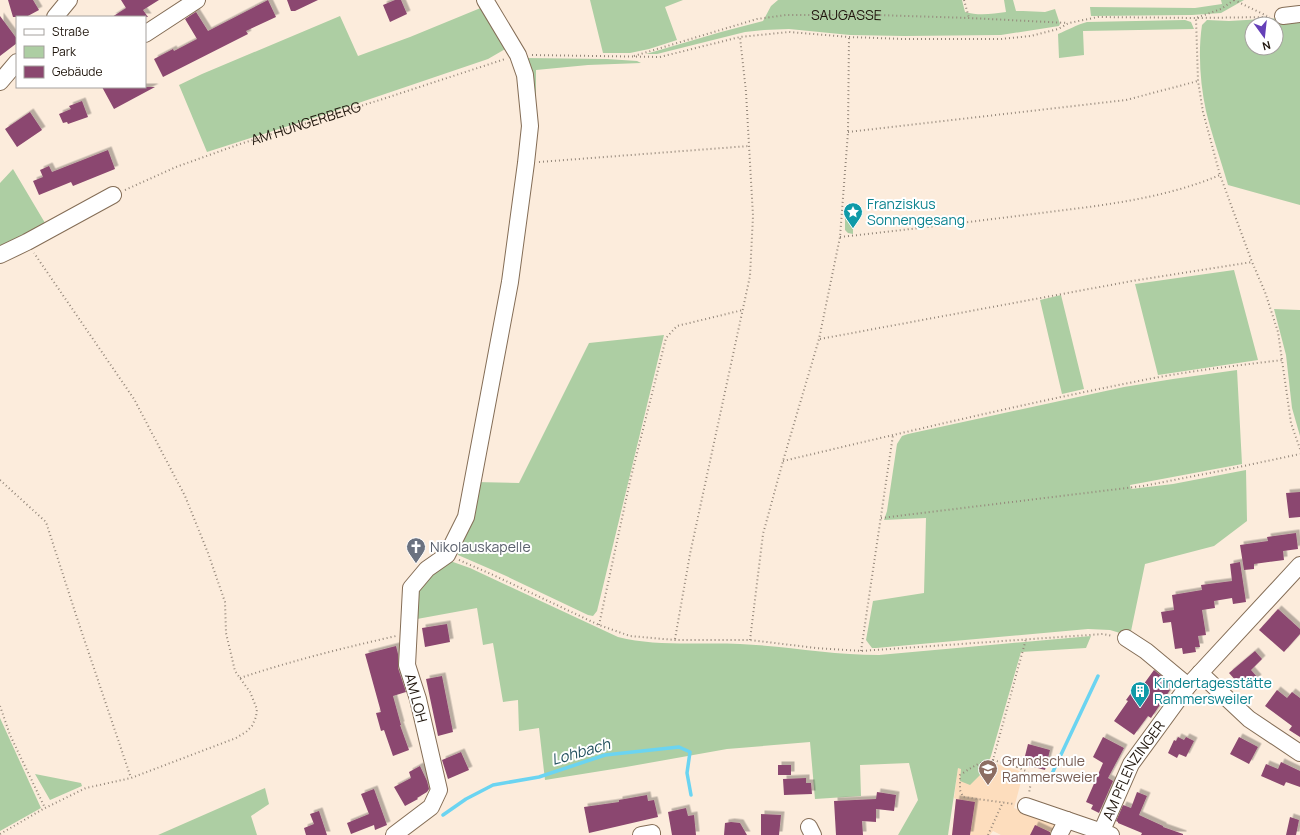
<svg xmlns="http://www.w3.org/2000/svg" width="1300" height="835" font-family="Manrope,sans-serif">
	<style>
		.built { fill: #fdddbd }
		.green { fill: #adcea3; fill-rule: evenodd }
		.lines { fill: none; stroke-linecap: round; stroke-linejoin: round }
		.stream { stroke: #6bd4f1; stroke-width: 3.5 }
		.building { fill: #8b476f; filter: url(#shadow) }
		.minor-casing { stroke: #846d56; stroke-width: 18 }
		.path { stroke: #94877a; stroke-width: 2; stroke-dasharray: 1 3; stroke-linecap: butt }
		.minor { stroke: #fff; stroke-width: 16 }
		.labels { text-anchor: middle; stroke-width: 4; stroke-linejoin: round; paint-order: stroke }
		.street-label { font-size: 14px; fill: #1f150c; stroke: #fff }
		.culture-label { font-size: 14px; fill: #0d838f; stroke: #fff; text-anchor: start }
		.worship-label { font-size: 14px; fill: #5b616d; stroke: #fff; text-anchor: start }
		.education-label { font-size: 14px; fill: #785e54; stroke: #fff; text-anchor: start }
		.water-label { font-size: 15px; font-style: italic; fill: #22505d; stroke: #fff }
	</style>
	<defs>
		<filter id="shadow"><feDropShadow dx="3.5" dy="-3.5" stdDeviation="0" flood-color="#0004"/></filter>
	</defs>
	<rect width="100%" height="100%" fill="#fcecdc"/>
	<!-- built -->
	<path class="built" d="M991,756L990,762L1017,770L1023,774L1014,808L1067,829L1064,835H1001L993,831L990,835H952L956,799L954,798L958,768Z"/>
	<!-- green -->
	<path class="green" d="M590,0H683L665,7L677,40L649,49L630,53H603Z
		M778,0H962L965,12C978,16 993,14 1006,12L1004,0H1013L1016,11H1023L1045,12L1055,9L1060,24L1059,26L1001,35L904,36L850,35L789,29L764,30L745,32L657,54H646L721,32L763,21L771,6Z
		M1221,0H1244L1221,13L1192,15L1091,16L1090,7L1195,8L1222,4Z
		M483,7L507,48L488,59L326,114L207,152L179,85L202,74L340,16L358,56L410,37Z
		M1300,17V205L1228,185C1221,160 1212,136 1206,111C1200,83 1198,52 1202,25L1207,20L1229,21ZM1252,24H1276V48H1252Z
		M1185,20L1191,22L1194,29L1083,31L1084,55L1059,58L1058,34C1068,30 1076,25 1087,22Z
		M524,58L607,59L637,61L641,63L588,65L536,70V102L531,153Z
		M13,169L48,228L0,252V183Z
		M845,215L847,219L853,222V234L848,233L845,230Z
		M1234,270L1258,360L1158,375L1135,284Z
		M1061,295L1084,389L1062,394L1040,300Z
		M1274,309L1300,310V436L1292,408L1286,355Z
		M664,335L597,611L593,616L588,615L504,575L458,555V549L475,482L519,483L589,343Z
		M1237,370L1242,464L1130,485L1131,489L1173,484L1246,470L1247,521L1214,546L1145,564L1130,636L1110,630L1088,629L876,648H872L866,640L873,601L924,593L926,518L884,520L887,511L897,444L902,436L908,434L1124,387L1173,379Z
		M441,561L453,562L470,568L618,637C657,647 699,642 740,644C786,646 832,655 879,655L1091,636L1086,648L1021,652L991,756L985,770L970,785L960,781L961,769L958,768L948,835H898L918,800L909,763L860,765L861,796L815,799L810,742L727,749L626,767L545,780L539,728L519,731L518,700L503,702L493,643L483,645L477,608L417,619L415,593Z
		M0,718L41,808L0,831Z
		M35,774L81,783L82,786L50,800Z
		M265,788L269,804L251,816L257,835H158Z"/>
	<g class="lines">
		<!-- stream -->
		<path class="stream" d="M1050,778L1098,676
			M443,815L466,799L493,785L539,777L605,755L679,747L690,752L687,773L691,795"/>
	</g>
	<!-- building -->
	<path class="building" d="M8,0H33L39,10L26,17H13Z
		M121,0H159L143,10L148,17H112L126,8Z
		M268,0L276,17L246,31L248,34L163,77L154,59L173,49L174,51L197,39L185,19L196,12L208,31Z
		M287,0H318L295,11H291Z
		M395,0H401L407,14L390,22L383,5Z
		M0,16L17,39V43L0,56Z
		M102,87H155L114,109Z
		M82,101L88,117L68,124L67,122L63,123L59,114L71,109L69,106Z
		M30,112L42,130L17,147L5,129Z
		M108,150L115,169L73,186L71,182L39,195L33,181L43,177L40,170L49,166L52,172Z
		M1300,492V517L1289,518L1286,493Z
		M1296,533L1298,549L1283,551L1284,560L1254,564V569L1244,570L1240,545L1268,541L1267,537Z
		M1240,562L1246,602L1233,604L1232,598L1214,601L1215,608L1202,610L1206,635L1198,636L1200,647H1195L1196,652L1183,654L1182,648L1175,649L1171,622L1163,623L1161,612L1174,610L1172,595L1202,590L1201,585L1232,581L1230,564Z
		M1278,609L1300,629V634L1284,652L1259,630Z
		M447,624L450,642L425,647L422,628Z
		M396,646L398,654V668L406,692L393,696L401,725H400L409,750L393,756L384,730L381,731L376,713L381,712L365,654Z
		M1255,651L1262,659L1251,670L1258,678L1244,690L1229,673Z
		M1154,670L1171,684L1168,689L1170,690L1151,718L1148,716L1134,735L1114,721L1128,701L1126,700L1134,689L1138,692Z
		M442,676L453,732L438,736L426,679Z
		M1277,690L1287,698L1292,692L1300,698V737L1289,730L1292,726L1265,706Z
		M1103,737L1124,748L1108,778L1113,781L1099,813L1091,809L1093,805L1086,802L1103,763L1093,757Z
		M1178,737L1184,740L1186,737L1194,741L1186,757L1179,754L1177,758L1168,753L1174,740L1176,741Z
		M1239,737L1258,747L1249,764L1230,754Z
		M1028,744L1050,750L1045,770L1023,764Z
		M461,752L469,770L448,779L442,760Z
		M1281,762L1300,771V787L1286,782L1284,786L1261,776L1266,764L1278,769Z
		M778,765H791V775H778Z
		M420,766L427,781L429,789L427,792L417,798L418,799L405,806L394,787L411,778L409,772Z
		M806,778V783H811L812,794L784,795L783,779Z
		M374,789L387,825L375,830L374,825L351,834L347,823L369,814L361,794Z
		M877,792L896,795L894,811L876,809V822L862,821L863,835H836L834,801L876,799Z
		M1137,792L1147,796L1139,815L1163,826V827L1183,834V835H1141L1142,833L1118,823V822L1116,821L1123,805L1131,808Z
		M647,795L648,801L654,800L658,817L589,833L584,807L619,802V800Z
		M956,799L975,802L970,835H952Z
		M686,808L688,816L694,815L696,835H672L668,812Z
		M319,811L327,835H306L304,828L314,824L310,814Z
		M761,814L781,815L779,835H761Z
		M1290,817L1299,820L1296,835H1286Z
		M731,822L740,823L747,835H724L725,823Z
		M1035,825L1050,832V835H1030Z"/>
	<g class="lines">
		<defs>
			<g id="minor">
				<path d="M1283,16L1300,14"/>
				<path d="M55,17L69,0"/>
				<path d="M145,34L197,0"/>
				<path d="M0,82L17,62"/>
				<path d="M0,255L27,242L113,195"/>
				<path d="M1126,638L1146,651L1188,686"/>
				<path d="M1200,673L1249,719L1300,753"/>
				<path d="M1026,806L1111,835"/>
				<path d="M809,827L813,835"/>
				<path d="M394,835L431,807L439,790L418,699L407,665L411,588L427,569L447,555L466,517L510,282L526,163L530,126L525,75L518,55L485,0"/>
				<path d="M641,835L652,833V835"/>
				<path d="M1059,835L1067,820"/>
				<path id="s3" d="M1100,835L1131,764L1188,686L1300,565"/>
			</g>
		</defs>
		<!-- minor casing -->
		<use href="#minor" class="minor-casing"/>
		<!-- path -->
		<g class="path">
			<path d="M964,0L969,18"/>
			<path d="M1234,0L1221,9L1196,18L1198,81L1203,112L1220,175L1252,262L1265,292L1278,332L1291,423L1300,449"/>
			<path d="M1234,0L1267,16"/>
			<path d="M532,55L660,57L740,37L789,32L849,37L904,39H1001L1031,36L1058,29L1069,23L1098,17L1196,18L1270,17"/>
			<path id="s1" d="M634,56L757,19L786,15H877L969,18L1068,23"/>
			<path d="M848,132L1126,100L1198,81"/>
			<path d="M539,162L749,146"/>
			<path id="s2" d="M125,190L176,167L240,144L386,98L505,59"/>
			<path d="M840,237C905,230 969,222 1033,214C1096,206 1161,200 1220,175"/>
			<path d="M820,339L1132,281L1252,262"/>
			<path d="M783,461C906,432 1030,402 1154,378C1197,370 1240,365 1283,360"/>
			<path d="M0,480L46,522L77,618L131,778"/>
			<path d="M881,518L1143,486L1220,471L1300,454"/>
			<path d="M459,560L491,574L599,625L630,636L675,640H750L816,648L861,651L1103,634L1113,636"/>
			<path d="M599,625L630,481L666,338L677,326L743,310"/>
			<path d="M675,639L690,554L750,276L753,216L746,92L740,37"/>
			<path d="M750,640L763,534L783,461L819,339L840,237L848,132L849,37"/>
			<path d="M861,651L893,435"/>
			<path d="M240,678C291,661 343,648 396,636"/>
			<path d="M0,706L10,735L45,808"/>
			<path d="M993,760C980,761 971,768 960,775V790L963,797L1014,804"/>
			<path d="M1017,763V767L1026,771L1032,777L1029,793"/>
			<path d="M1017,767L993,760L1026,639"/>
			<path d="M0,834L45,808L86,788L131,778L236,738L246,732L252,726L256,717L257,709L250,692L235,671L226,633L225,602L208,553L185,496L134,399L34,253"/>
			<path d="M988,835L1003,802"/>
		</g>
		<!-- minor -->
		<use href="#minor" class="minor"/>
	</g>
	<!-- icons -->
	<defs>
		<symbol id="sight-pin" viewBox="-11 -11 22 30"><path d="M0 17L-7.5 6A9.5 9.5 0 1 1 7.5 6Z" fill="#0f9aa8" stroke="#fff"/><path d="M0-6L1.8-2.2L6-1.7L2.9 1.2L3.7 5.4L0 3.3L-3.7 5.4L-2.9 1.2L-6-1.7L-1.8-2.2Z" fill="#fff"/></symbol>
		<symbol id="church-pin" viewBox="-11 -11 22 30"><path d="M0 17L-7.5 6A9.5 9.5 0 1 1 7.5 6Z" fill="#6b7280" stroke="#fff"/><path d="M-1.2-6h2.4v3.5h3.3v2.4h-3.3V6h-2.4V-.1h-3.3v-2.4h3.3Z" fill="#fff"/></symbol>
		<symbol id="building-pin" viewBox="-11 -11 22 30"><path d="M0 17L-7.5 6A9.5 9.5 0 1 1 7.5 6Z" fill="#0f9aa8" stroke="#fff"/><path d="M-4-6H4V6H1V3H-1V6H-4ZM-2.5-4.3h1.7v1.8h-1.7ZM.8-4.3h1.7v1.8H.8ZM-2.5-1h1.7V.8h-1.7ZM.8-1h1.7V.8H.8Z" fill="#fff"/></symbol>
		<symbol id="school-pin" viewBox="-11 -11 22 30"><path d="M0 17L-7.5 6A9.5 9.5 0 1 1 7.5 6Z" fill="#8d6e63" stroke="#fff"/><path d="M0-5L7-2L0 1L-7-2ZM-4 1L0 2.5L4 1V4Q0 6-4 4Z" fill="#fff"/></symbol>
	</defs>
	<g fill-rule="evenodd">
		<use href="#sight-pin" x="842" y="201" width="22" height="30"/>
		<use href="#church-pin" x="405" y="536" width="22" height="30"/>
		<use href="#building-pin" x="1129" y="680" width="22" height="30"/>
		<use href="#school-pin" x="977" y="758" width="22" height="30"/>
	</g>
	<g class="labels">
		<!-- street labels -->
		<g class="street-label">
			<text dy="5" stroke="none"><textPath href="#s1" startOffset="218">SAUGASSE</textPath></text>
			<text dy="5" stroke="none"><textPath href="#s2" startOffset="193">AM HUNGERBERG</textPath></text>
			<text transform="translate(416 698) rotate(75)" y="5">AM LOH</text>
			<text dy="5" stroke="none"><textPath href="#s3" startOffset="73">AM PFLENZINGER</textPath></text>
		</g>
		<!-- culture labels -->
		<g class="culture-label">
			<text x="867" y="209">Franziskus<tspan x="867" dy="16">Sonnengesang</tspan></text>
			<text x="1154" y="688">Kindertagesstätte<tspan x="1154" dy="16">Rammersweiler</tspan></text>
		</g>
		<!-- worship labels -->
		<g class="worship-label">
			<text x="430" y="552">Nikolauskapelle</text>
		</g>
		<!-- education labels -->
		<g class="education-label">
			<text x="1002" y="766">Grundschule<tspan x="1002" dy="16">Rammersweier</tspan></text>
		</g>
		<!-- water labels -->
		<g class="water-label">
			<text transform="translate(581 752) rotate(-16)" y="5">Lohbach</text>
		</g>
	</g>
	<!-- legend -->
	<rect x="16" y="16" width="130" height="72" fill="#ffffff" stroke="#a5a19e"/>
	<rect x="24" y="29" width="20" height="6" fill="#ffffff" stroke="#a5a19e"/>
	<text x="52" y="36" font-size="12" fill="#1f150c">Straße</text>
	<rect x="24" y="46" width="20" height="12" fill="#adcea3" stroke="#a5a19e"/>
	<text x="52" y="56" font-size="12" fill="#1f150c">Park</text>
	<rect x="24" y="66" width="20" height="12" fill="#8b476f" stroke="#a5a19e"/>
	<text x="52" y="76" font-size="12" fill="#1f150c">Gebäude</text>
	<!-- north arrow -->
	<g transform="translate(1264 36) rotate(165)"><circle r="19" fill="#ffffff" stroke="#a5a19e"/>
	<path d="M0-3L7 15L0 10L-7 15Z" fill="#6540b8"/>
	<text y="-6" font-size="11" font-weight="bold" text-anchor="middle" fill="#1f150c">N</text>
	</g>
</svg>
